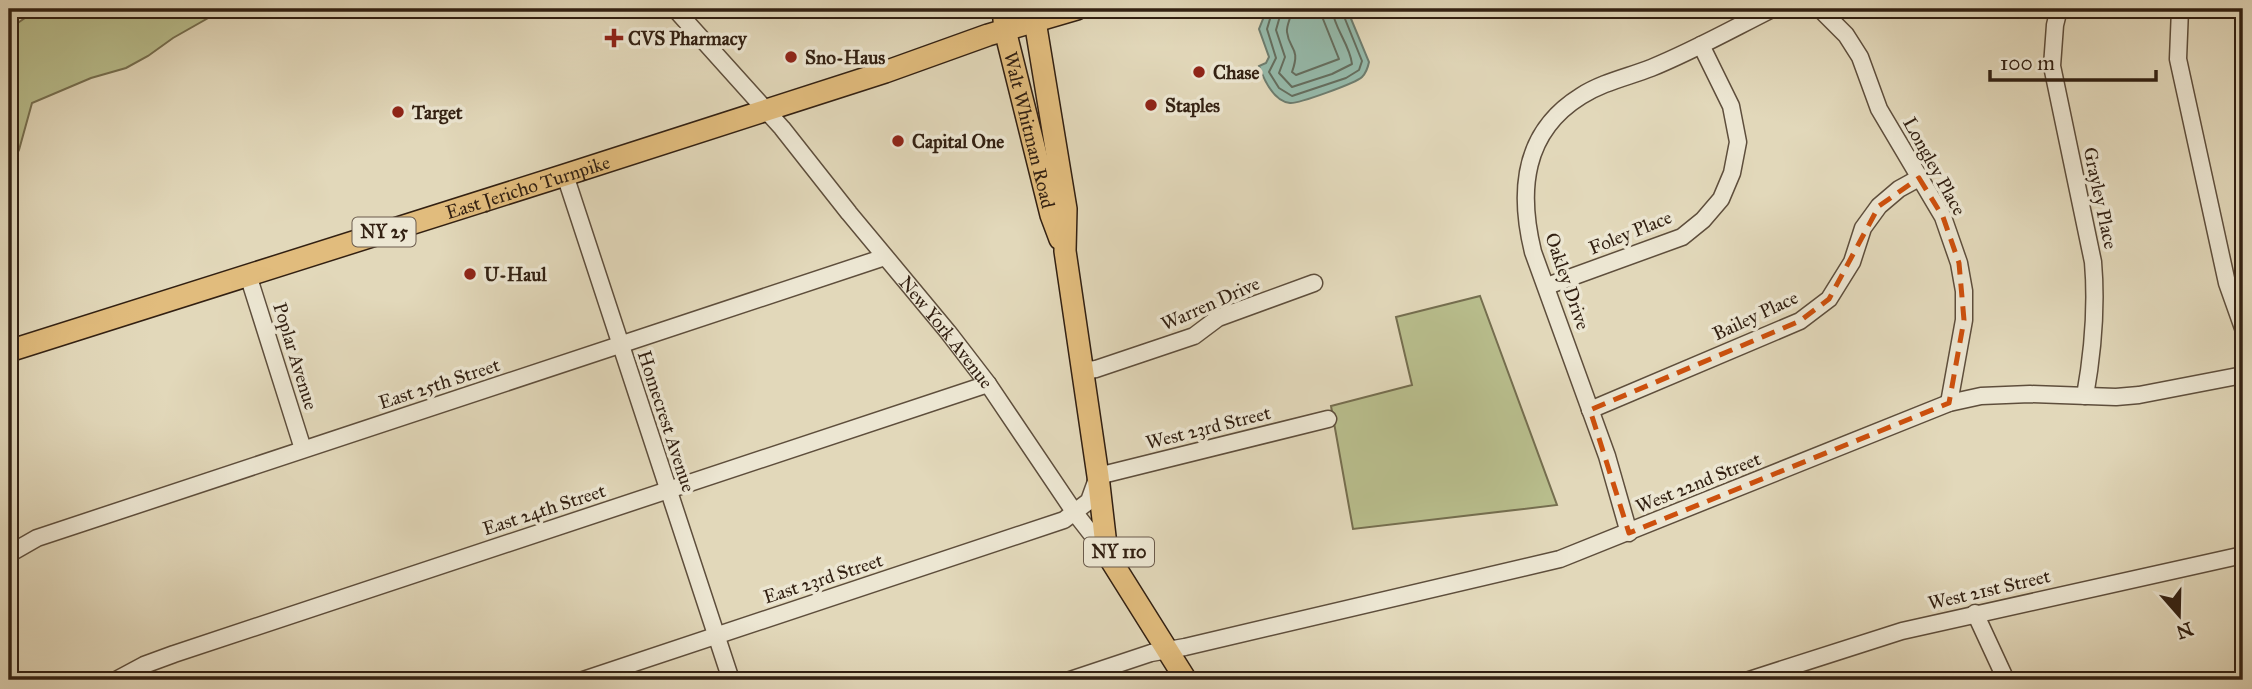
<svg xmlns="http://www.w3.org/2000/svg" width="2252" height="689" viewBox="0 0 2252 689" font-family="'IM FELL Great Primer',serif">
	<style>
		.green { fill: #b8bd8c; stroke: #756e4f; stroke-width: 2 }
		.water { fill: #95baab; stroke: #6d7c6e; stroke-width: 2 }
		.lines { fill: none; stroke-linecap: round; stroke-linejoin: round }
		.shore { stroke: #646d5e; stroke-width: 2 }
		.minor-casing { stroke: #5e4e3c; stroke-width: 19 }
		.major-casing { stroke: #322012; stroke-width: 24 }
		.minor { stroke: #ece6d2; stroke-width: 16 }
		.major { stroke: #e1bc7d; stroke-width: 21 }
		.marked { fill: none; stroke: #cd500d; stroke-width: 5; stroke-dasharray: 14 9; stroke-linejoin: round }
		.poi-dot { fill: #8f2418; stroke: #ece6d2; stroke-width: 2.5 }
		.labels { text-anchor: middle; stroke-width: 7; stroke-linejoin: round; paint-order: stroke }
		.shield { fill: #ece6d2; stroke: #6a5b4c; stroke-width: 2 }
		.shield-label { font-size: 18px; font-weight: bold; fill: #322012 }
		.poi-label { font-size: 19px; font-weight: bold; fill: #322012; stroke: #ece6d2; text-anchor: start }
		.street-label { font-size: 19px; fill: #322012; stroke: #ece6d2 }
	</style>
	<rect width="100%" height="100%" fill="#e2d8ba"/>
	<filter id="stains"><feTurbulence type="fractalNoise" baseFrequency=".00286" numOctaves="4"/><feColorMatrix values="0 0 0 0 .2 0 0 0 0 .09 0 0 0 0 .02 0 0 0 .5 -.17"/></filter>
	<radialGradient id="worn" r=".72"><stop offset=".6" stop-color="#630" stop-opacity="0"/><stop offset="1" stop-color="#630" stop-opacity=".3"/></radialGradient>
	<g class="green">
		<path d="M38,9H224L173,38L148,56L126,68L91,78L32,103L19,150L9,169V29Z"/>
		<path d="M1480,296L1557,505L1353,529L1331,406L1412,385L1396,317Z"/>
	</g>
	<path class="water" d="M1267,9H1347L1369,62C1368,67 1366,73 1362,77C1356,83 1298,104 1290,103C1273,101 1264,80 1259,66L1266,63L1269,57L1259,29Z"/>
	<g class="lines">
		<g class="shore">
			<path d="M1273,9L1267,29L1276,58L1269,72L1279,88L1292,96L1346,78L1359,70L1362,61L1341,9"/>
			<path d="M1282,9L1276,30L1285,57L1279,73L1292,87L1332,74L1352,64C1350,45 1334,28 1332,9"/>
			<path d="M1292,9C1292,16 1286,25 1287,32C1289,50 1301,47 1292,72L1296,75L1339,59L1323,19L1322,9"/>
		</g>
		<defs>
			<g id="minor">
				<path id="s1" d="M675,9L782,128L849,213L948,332L988,384L1075,513L1107,554"/>
				<path d="M1820,9L1846,35L1860,57L1879,109L1943,217L1959,263L1964,291V320L1949,403"/>
				<path d="M2059,9L2055,25L2052,66L2093,262C2097,308 2093,351 2085,396"/>
				<path d="M2180,9L2178,59L2227,283L2243,328"/>
				<path d="M565,175L731,680"/>
				<path d="M248,275L303,449"/>
				<path d="M1547,286L1682,237L1703,220L1721,199L1732,173L1738,142L1731,106L1701,45"/>
				<path d="M1082,371L1096,369L1194,336L1218,318L1314,283"/>
				<path d="M1590,410L1800,321L1829,299L1852,262L1863,228L1879,206L1899,189L1919,178"/>
				<path d="M1629,533L1607,456L1533,252C1518,191 1523,132 1581,96C1603,82 1628,77 1651,68C1693,51 1732,29 1772,9"/>
				<path d="M9,554L37,538L885,257"/>
				<path d="M1975,613L2006,680"/>
				<path d="M116,680L144,665L174,654L988,384"/>
				<path d="M583,680L1064,520L1089,501L1098,476L1328,419"/>
				<path d="M1070,680L1151,653L1185,647L1560,559L1949,403L1981,396L2030,394L2116,397L2139,395L2243,375"/>
				<path d="M1749,680L1902,631L2243,555"/>
			</g>
			<g id="major">
				<path id="s2" d="M1003,9L1005,30L1051,215L1060,239"/>
				<path d="M1033,9L1066,209L1065,251L1098,476L1107,554L1186,680"/>
				<path id="s3" d="M9,351L565,175L885,72L988,35L1077,9"/>
			</g>
		</defs>
		<use href="#minor" class="minor-casing"/>
		<use href="#major" class="major-casing"/>
		<use href="#minor" class="minor"/>
		<use href="#major" class="major"/>
	</g>
	<path class="marked" d="M1919,178L1943,217L1959,263L1964,320L1949,403L1629,533L1590,410L1800,321L1829,299L1879,206Z"/>
	<g class="poi-dot">
		<path d="M610.5 27.5h7v7h7v7h-7v7h-7v-7h-7v-7h7z"/>
		<circle cx="791" cy="57" r="7"/>
		<circle cx="1199" cy="72" r="7"/>
		<circle cx="1151" cy="105" r="7"/>
		<circle cx="398" cy="112" r="7"/>
		<circle cx="898" cy="141" r="7"/>
		<circle cx="470" cy="274" r="7"/>
	</g>
	<g class="labels">
		<g class="shield">
			<rect x="352.5" y="217.5" width="63" height="29" rx="5"/>
			<rect x="1084" y="537.5" width="70" height="29" rx="5"/>
		</g>
		<g class="shield-label">
			<text x="384" y="238">NY 25</text>
			<text x="1119" y="558">NY 110</text>
		</g>
		<g class="poi-label">
			<text x="628" y="45">CVS Pharmacy</text>
			<text x="805" y="64">Sno-Haus</text>
			<text x="1213" y="79">Chase</text>
			<text x="1165" y="112">Staples</text>
			<text x="412" y="119">Target</text>
			<text x="912" y="148">Capital One</text>
			<text x="484" y="281">U-Haul</text>
		</g>
		<g class="street-label">
			<text dy="7" stroke="none"><textPath href="#s2" startOffset="124">Walt Whitman Road</textPath></text>
			<text transform="translate(1935 166) rotate(61)" y="7">Longley Place</text>
			<text dy="7" stroke="none"><textPath href="#s3" startOffset="544">East Jericho Turnpike</textPath></text>
			<text transform="translate(2101 198) rotate(78)" y="7">Grayley Place</text>
			<text transform="translate(1630 232) rotate(-22)" y="7">Foley Place</text>
			<text transform="translate(1568 281) rotate(71)" y="7">Oakley Drive</text>
			<text transform="translate(1210 303) rotate(-24)" y="7">Warren Drive</text>
			<text transform="translate(1755 315) rotate(-25)" y="7">Bailey Place</text>
			<text dy="7" stroke="none"><textPath href="#s1" startOffset="422">New York Avenue</textPath></text>
			<text transform="translate(296 356) rotate(73)" y="7">Poplar Avenue</text>
			<text transform="translate(439 383) rotate(-18)" y="7">East 25th Street</text>
			<text transform="translate(667 421) rotate(72)" y="7">Homecrest Avenue</text>
			<text transform="translate(1208 427) rotate(-14)" y="7">West 23rd Street</text>
			<text transform="translate(1698 482) rotate(-22)" y="7">West 22nd Street</text>
			<text transform="translate(544 509) rotate(-18)" y="7">East 24th Street</text>
			<text transform="translate(823 578) rotate(-18)" y="7">East 23rd Street</text>
			<text transform="translate(1989 589) rotate(-13)" y="7">West 21st Street</text>
		</g>
	</g>
	<rect width="2252" height="689" fill="none" stroke="#e2d8ba" stroke-width="35"/>
	<rect x="10" y="10" width="2231" height="668" fill="none" stroke="#322012" stroke-width="3.5"/>
	<rect x="18" y="18" width="2217" height="654" fill="none" stroke="#322012" stroke-width="2"/>
	<g transform="translate(2179 615) rotate(160)" stroke="#ece6d2" stroke-width="5" paint-order="stroke">
	<path d="M0-5L12 26L0 18L-12 26Z" fill="#322012"/>
	<text y="-10" font-size="19" font-weight="bold" text-anchor="middle" fill="#322012">N</text>
	</g>
	<path d="M1990 70v10h166v-10" fill="none" stroke="#322012" stroke-width="3.5"/>
	<text x="2000" y="70" font-size="21" fill="#322012" stroke="#ece6d2" stroke-width="5" paint-order="stroke">100 m</text>
	<rect width="100%" height="100%" filter="url(#stains)"/>
	<rect width="100%" height="100%" fill="url(#worn)"/>
</svg>
